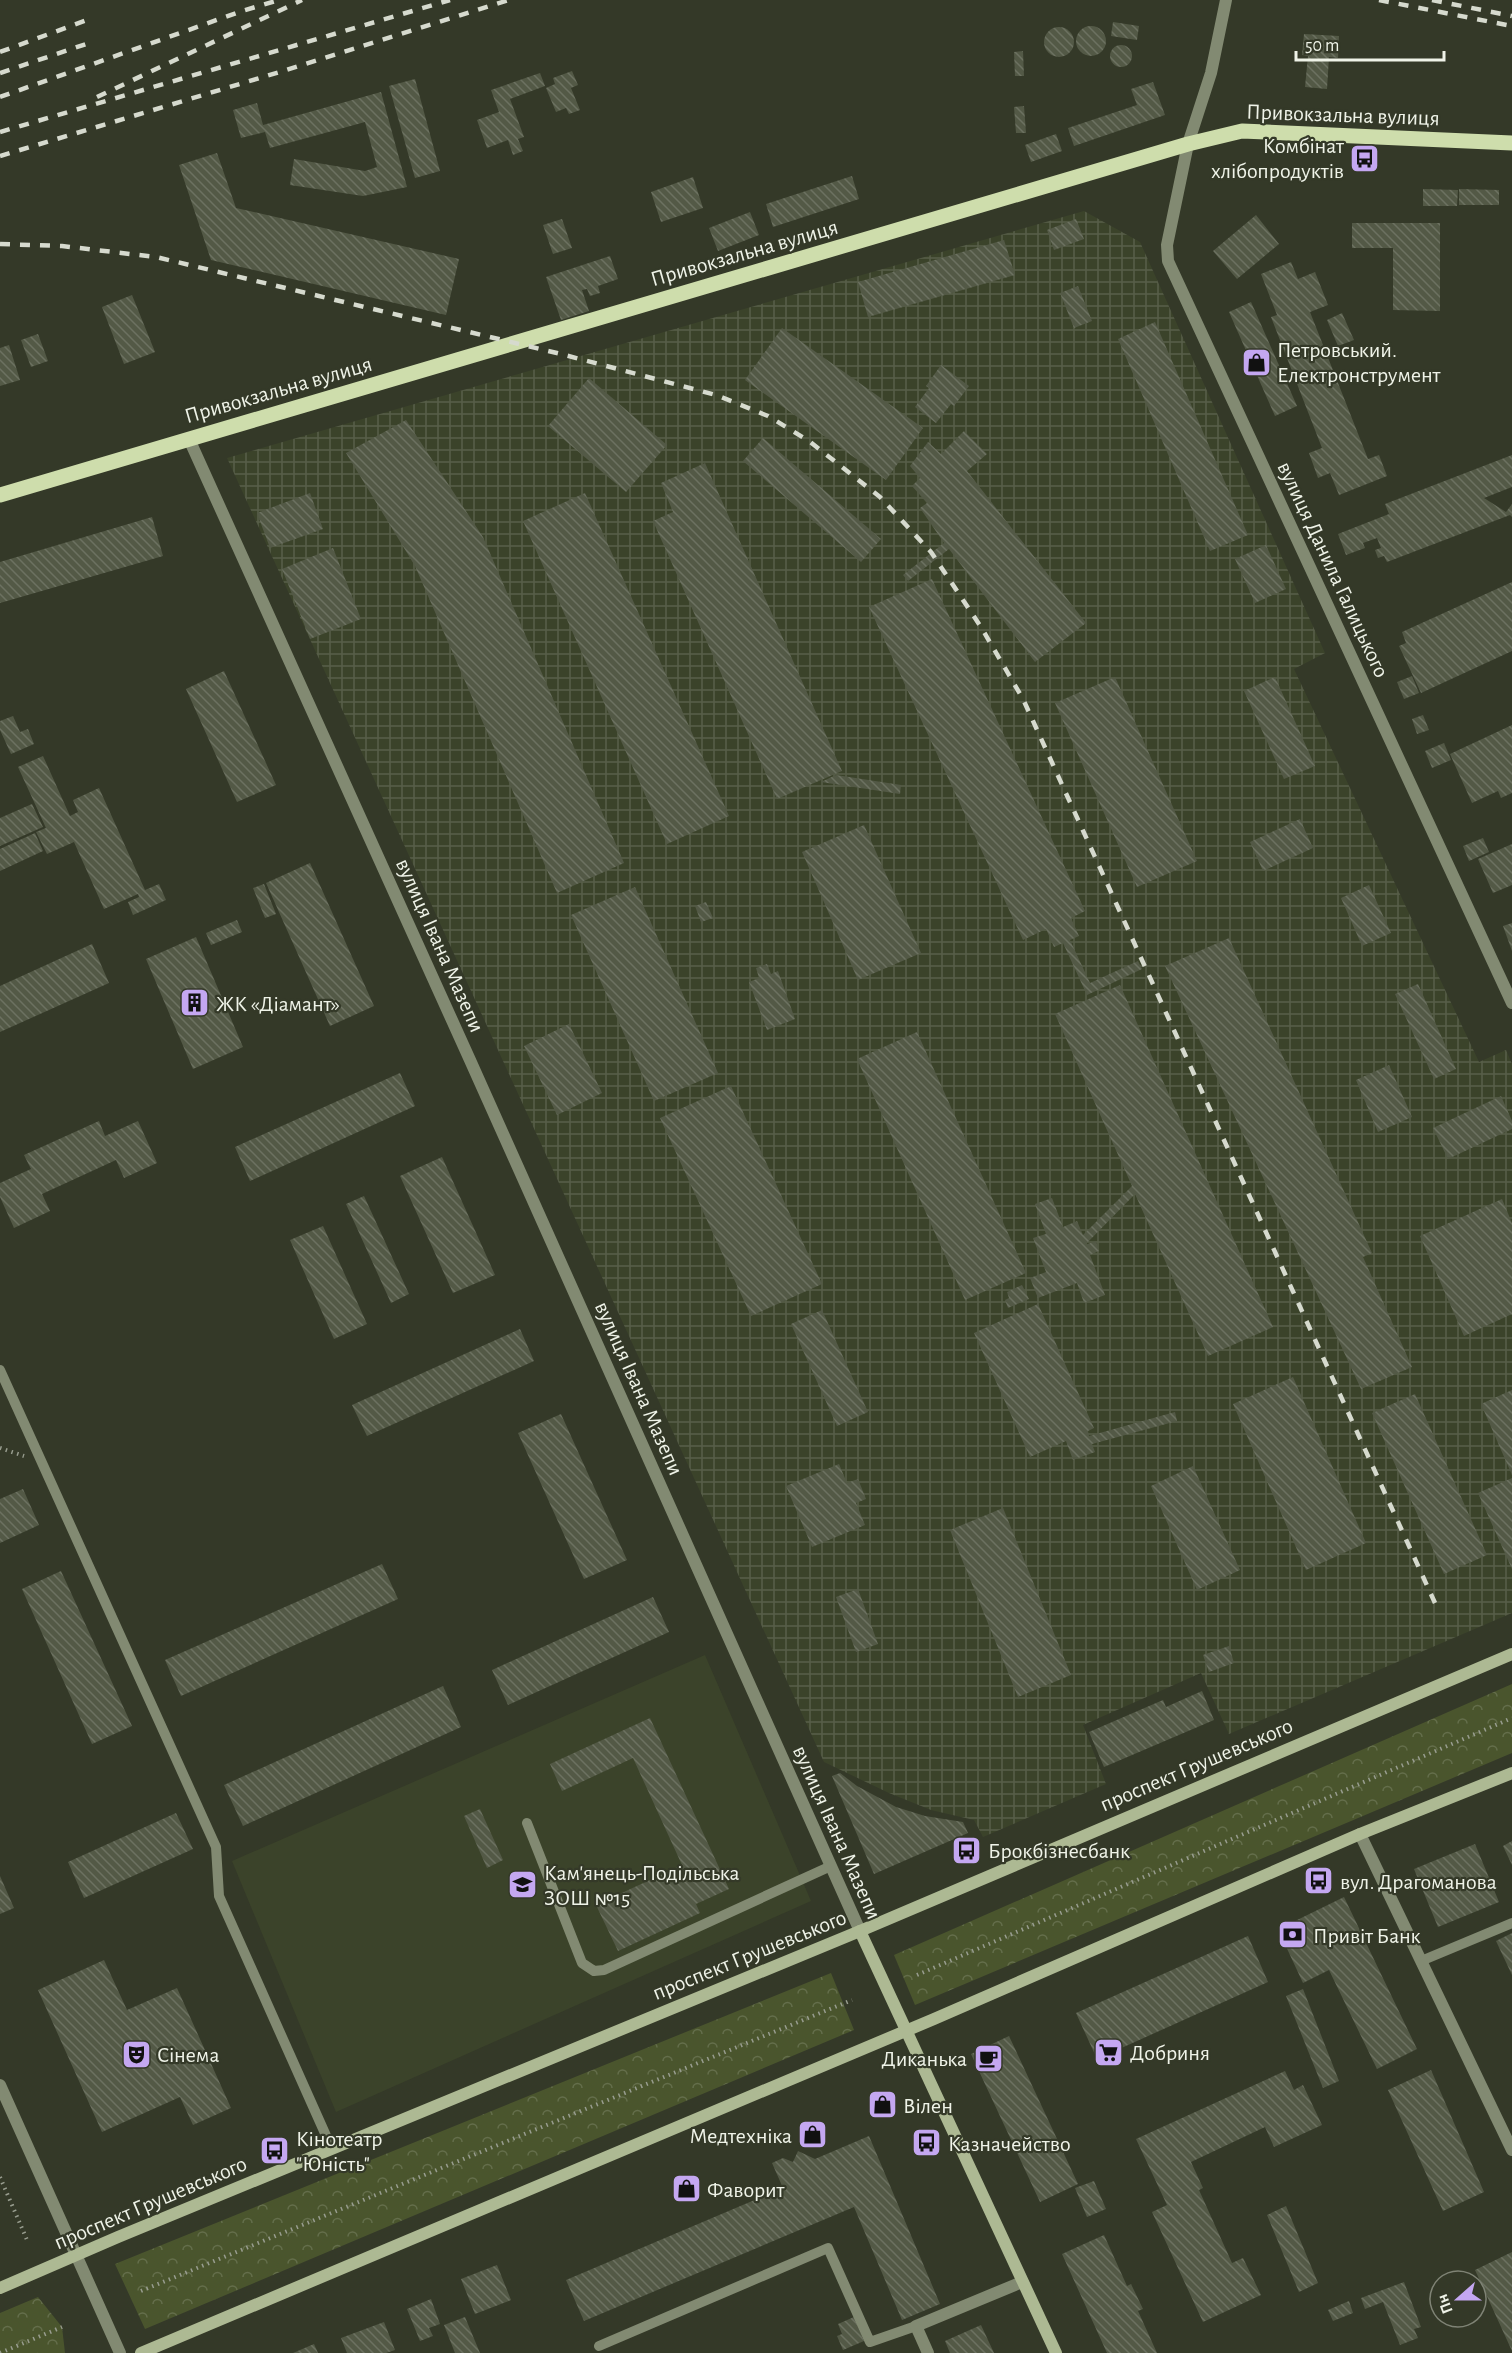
<svg xmlns="http://www.w3.org/2000/svg" width="1512" height="2353" viewBox="0 0 1512 2353" font-family="'Alegreya Sans',sans-serif">
	<style>
		.built { fill: #3b432a }
		.industrial { fill: url(#industrial-grid) }
		.park { fill: url(#park-crowns) }
		.building { fill: url(#building-back-hatch) }
		.lines { fill: none; stroke-linecap: round; stroke-linejoin: round }
		.path { stroke: #989d8f; stroke-width: 4; stroke-dasharray: 1.5 4.5; stroke-linecap: butt }
		.lane { stroke: #828a72; stroke-width: 10 }
		.street { stroke: #828a72; stroke-width: 12 }
		.secondary { stroke: #adb993; stroke-width: 12 }
		.primary { stroke: #ceddac; stroke-width: 15 }
		.rail { stroke: #d6dace; stroke-width: 4.5; stroke-dasharray: 10 10; stroke-linecap: butt }
		.labels { text-anchor: middle; stroke-width: 4.5; stroke-linejoin: round; paint-order: stroke }
		.street-label { font-size: 22px; fill: #eff3e8; stroke: #343928 }
		.poi-label { font-size: 22px; fill: #eff3e8; stroke: #343928; text-anchor: start }
	</style>
	<defs>
		<pattern id="industrial-grid" width="8" height="8" patternUnits="userSpaceOnUse" patternTransform="scale(1.5)"><rect width="8" height="8" fill="#3b432a"/><path d="M0 4h8M4 0v8" fill="none" stroke="#585f49"/></pattern>
		<pattern id="park-crowns" width="20" height="18" patternUnits="userSpaceOnUse" patternTransform="scale(1.5)"><rect width="20" height="18" fill="#4a552d"/><path d="M2 6a3 3 0 1 1 6 0M12 15a3 3 0 1 1 6 0" fill="none" stroke="#646e4b"/></pattern>
		<pattern id="building-back-hatch" width="6" height="6" patternUnits="userSpaceOnUse" patternTransform="scale(1.5)"><rect width="6" height="6" fill="#535946"/><path d="M-1 5l2 2M0 0l6 6M5-1l2 2" fill="none" stroke="#6c7161"/></pattern>
	</defs>
	<rect width="100%" height="100%" fill="#343928"/>
	<path class="built" d="M705,1655L811,1901L336,2112L232,1861Z"/>
	<path class="industrial" d="M1084,211L1140,242L1325,653L1294,669L1479,1062L1506,1050L1512,1064V1613L1229,1734L1201,1673L1083,1725L1106,1784L983,1837L974,1820L931,1810L889,1793L824,1762L227,458Z"/>
	<g class="park">
		<path d="M1512,1684V1753L915,2005L894,1955Z"/>
		<path d="M831,1973L854,2030L145,2329L115,2264Z"/>
		<path d="M38,2297L62,2327L65,2353H0V2313Z"/>
	</g>
	<g class="building">
		<path d="M1113,22L1139,26L1137,40L1111,36Z"/>
		<circle cx="1091" cy="41" r="15"/>
		<circle cx="1059" cy="42" r="15"/>
		<path d="M1304,34L1339,36L1338,58L1329,57L1327,89L1305,87L1308,56L1302,55Z"/>
		<circle cx="1121" cy="56" r="11"/>
		<path d="M1023,51L1024,76H1015L1014,52Z"/>
		<path d="M572,71L578,85L571,88L580,110L569,114L566,108L556,112L546,88L555,84L553,78Z"/>
		<path d="M540,73L545,86L510,99L524,137L518,139L523,151L513,155L508,140L487,148L477,120L499,112L491,90Z"/>
		<path d="M415,79L440,171L415,178L389,86Z"/>
		<path d="M1153,82L1165,115L1074,146L1068,128L1137,105L1131,89Z"/>
		<path d="M381,92L407,187L363,196L290,185L294,159L365,171L377,167L365,122L270,148L265,132L241,138L233,110L257,103L263,125Z"/>
		<path d="M1024,106L1026,133H1016L1014,107Z"/>
		<path d="M1056,134L1062,151L1031,162L1025,145Z"/>
		<path d="M217,153L236,208L459,259L446,315L211,260L179,165Z"/>
		<path d="M852,176L859,199L773,227L766,204Z"/>
		<path d="M693,177L703,208L661,222L651,192Z"/>
		<path d="M1423,189L1458,190L1457,206H1423Z"/>
		<path d="M1459,189L1499,190V205H1459Z"/>
		<path d="M750,212L759,235L718,251L709,228Z"/>
		<path d="M1256,215L1279,244L1237,279L1213,251Z"/>
		<path d="M562,219L572,248L553,254L543,225Z"/>
		<path d="M1076,219L1084,239L1054,250L1047,230Z"/>
		<path d="M1352,223H1440V311L1393,310V248H1352Z"/>
		<path d="M1004,240L1015,275L868,317L858,282Z"/>
		<path d="M610,256L618,279L598,286L600,293L590,296L587,289L582,290L589,311L561,320L546,277Z"/>
		<path d="M1291,262L1298,279L1315,272L1328,305L1310,312L1368,459L1379,455L1387,476L1339,495L1330,473L1318,478L1309,453L1322,448L1271,317L1277,315L1261,274Z"/>
		<path d="M1078,286L1092,321L1074,328L1060,293Z"/>
		<path d="M132,295L155,352L124,364L102,307Z"/>
		<path d="M1251,302L1297,406L1275,416L1229,312Z"/>
		<path d="M1342,313L1354,340L1338,346L1327,320Z"/>
		<path d="M1155,322L1248,535L1210,551L1118,339Z"/>
		<path d="M782,328L923,428L886,480L745,380Z"/>
		<path d="M38,334L48,361L31,367L21,340Z"/>
		<path d="M9,345L20,380L0,386V348Z"/>
		<path d="M941,365L969,386L954,406L951,404L936,423L915,407L929,388L926,386Z"/>
		<path d="M589,378L667,445L626,492L548,426Z"/>
		<path d="M406,420L483,537L624,863L557,893L415,566L346,453Z"/>
		<path d="M964,431L987,454L967,471L1086,623L1035,662L949,549L908,581L903,575L944,543L920,508L927,503L912,486L920,478L910,466L928,442L941,454Z"/>
		<path d="M763,438L881,539L861,562L743,461Z"/>
		<path d="M1512,455V487L1484,498L1506,512L1512,504V517L1510,515L1387,562L1384,556L1378,558L1375,550L1381,548L1377,538L1363,543L1365,548L1346,555L1338,534L1389,514L1385,504Z"/>
		<path d="M705,463L842,771L777,799L653,521L673,512L661,483Z"/>
		<path d="M310,493L323,529L270,548L257,513Z"/>
		<path d="M585,493L729,816L667,844L523,521Z"/>
		<path d="M152,517L163,556L0,603V562Z"/>
		<path d="M1266,545L1286,589L1255,603L1235,559Z"/>
		<path d="M333,548L361,619L310,639L282,569Z"/>
		<path d="M932,579L1085,911L1071,918L1079,936L1070,940L1090,983L1138,961L1142,969L1087,995L1063,943L1054,947L1046,929L1023,940L869,607Z"/>
		<path d="M1512,582V651L1421,693L1399,646L1406,643L1402,632Z"/>
		<path d="M224,671L276,785L237,802L186,689Z"/>
		<path d="M1412,676L1419,693L1404,699L1397,682Z"/>
		<path d="M1115,677L1197,861L1137,887L1055,703Z"/>
		<path d="M1275,677L1315,766L1284,779L1244,691Z"/>
		<path d="M1423,715L1429,730L1417,734L1412,719Z"/>
		<path d="M13,716L20,732L28,729L34,744L11,754L0,730V721Z"/>
		<path d="M1512,725V793L1501,798L1498,791L1472,803L1450,754Z"/>
		<path d="M1444,743L1451,760L1432,768L1425,751Z"/>
		<path d="M43,756L70,816L78,812L73,800L99,788L145,890L159,884L166,900L133,915L128,902L139,897L138,894L104,909L74,842L47,854L36,832L46,828L18,767Z"/>
		<path d="M836,775L901,785L900,794L821,782Z"/>
		<path d="M32,804L43,827L0,846V818Z"/>
		<path d="M1300,819L1313,848L1263,871L1250,842Z"/>
		<path d="M864,825L921,953L858,980L802,852Z"/>
		<path d="M35,833L43,851L0,871V849Z"/>
		<path d="M1483,838L1489,852L1469,861L1463,846Z"/>
		<path d="M1512,844V885L1493,893L1478,859Z"/>
		<path d="M310,863L374,1006L330,1026L266,883Z"/>
		<path d="M264,884L276,914L265,918L253,888Z"/>
		<path d="M1369,885L1391,933L1362,946L1341,898Z"/>
		<path d="M635,887L718,1073L654,1101L571,915Z"/>
		<path d="M706,902L713,918L701,922L695,906Z"/>
		<path d="M237,920L242,932L211,945L206,933Z"/>
		<path d="M1512,923V951L1503,926Z"/>
		<path d="M196,937L243,1047L193,1069L146,959Z"/>
		<path d="M1229,938L1372,1253L1363,1257L1412,1367L1361,1389L1165,966Z"/>
		<path d="M92,944L109,983L0,1032V986Z"/>
		<path d="M767,964L771,974L778,971L795,1019L767,1030L749,982L759,978L756,968Z"/>
		<path d="M1418,984L1456,1069L1434,1079L1395,994Z"/>
		<path d="M1120,985L1273,1327L1208,1356L1135,1194L1085,1245L1096,1241L1099,1251L1090,1255L1105,1295L1084,1303L1077,1283L1038,1298L1030,1278L1046,1272L1033,1238L1046,1234L1035,1204L1052,1198L1063,1227L1077,1221L1083,1235L1132,1186L1055,1014Z"/>
		<path d="M569,1024L602,1093L557,1115L524,1046Z"/>
		<path d="M917,1032L1026,1273L965,1300L857,1059Z"/>
		<path d="M1389,1065L1412,1117L1378,1132L1356,1080Z"/>
		<path d="M400,1073L415,1106L250,1181L235,1147Z"/>
		<path d="M731,1086L822,1284L751,1316L660,1118Z"/>
		<path d="M1501,1096L1512,1121V1129L1448,1159L1433,1128Z"/>
		<path d="M99,1121L105,1136L138,1121L157,1163L124,1178L116,1160L42,1194L50,1211L14,1228L0,1197V1183L31,1169L24,1155Z"/>
		<path d="M442,1157L495,1275L453,1293L400,1176Z"/>
		<path d="M364,1196L409,1294L391,1303L346,1204Z"/>
		<path d="M1502,1199L1512,1223V1314L1464,1336L1420,1236Z"/>
		<path d="M323,1226L367,1324L334,1339L290,1240Z"/>
		<path d="M1022,1285L1029,1299L1008,1308L1005,1300L1009,1298L1007,1292Z"/>
		<path d="M1038,1304L1094,1428L1088,1431L1089,1436L1175,1412L1177,1421L1092,1444L1095,1452L1073,1460L1066,1441L1030,1457L974,1333Z"/>
		<path d="M822,1310L868,1412L837,1426L791,1324Z"/>
		<path d="M520,1329L534,1361L367,1436L352,1405Z"/>
		<path d="M1293,1377L1366,1543L1306,1570L1233,1404Z"/>
		<path d="M1512,1390V1475L1481,1404Z"/>
		<path d="M1415,1394L1487,1555L1444,1574L1372,1413Z"/>
		<path d="M561,1414L627,1560L584,1579L518,1433Z"/>
		<path d="M839,1464L847,1483L858,1479L866,1499L856,1503L865,1525L812,1547L786,1486Z"/>
		<path d="M1193,1466L1240,1570L1197,1590L1151,1486Z"/>
		<path d="M1512,1478V1569L1478,1493Z"/>
		<path d="M23,1489L39,1525L0,1543V1499Z"/>
		<path d="M1003,1508L1071,1675L1018,1697L950,1530Z"/>
		<path d="M382,1564L398,1599L181,1696L165,1660Z"/>
		<path d="M61,1571L132,1726L92,1744L22,1589Z"/>
		<path d="M858,1589L878,1644L856,1652L836,1597Z"/>
		<path d="M653,1597L669,1632L508,1705L492,1670Z"/>
		<path d="M1229,1646L1234,1663L1209,1672L1203,1655Z"/>
		<path d="M443,1686L461,1727L243,1826L224,1785Z"/>
		<path d="M1202,1691L1214,1720L1104,1767L1089,1732L1163,1700L1166,1707Z"/>
		<path d="M650,1718L729,1889L696,1904L700,1913L618,1951L596,1905L682,1865L633,1758L562,1791L550,1764Z"/>
		<path d="M840,1773L857,1786L896,1807L925,1816L963,1822L968,1833L874,1874L832,1776Z"/>
		<path d="M480,1809L503,1860L487,1868L464,1816Z"/>
		<path d="M176,1813L193,1849L84,1898L68,1862Z"/>
		<path d="M1512,1841V1865L1503,1846Z"/>
		<path d="M1475,1844L1499,1902L1438,1927L1414,1869Z"/>
		<path d="M0,1876L14,1908L0,1914Z"/>
		<path d="M1344,1897L1417,2049L1377,2069L1329,1970L1303,1983L1283,1940V1933L1291,1923Z"/>
		<path d="M1512,1933V1975L1496,1941Z"/>
		<path d="M1248,1936L1268,1982L1097,2059L1076,2013Z"/>
		<path d="M104,1960L127,2010L177,1988L231,2108L193,2125L180,2097L102,2132L38,1990Z"/>
		<path d="M1303,1989L1339,2081L1323,2088L1286,1996Z"/>
		<path d="M1009,2036L1078,2184L1040,2202L971,2054Z"/>
		<path d="M1431,2070L1484,2192L1443,2211L1388,2090Z"/>
		<path d="M1285,2071L1294,2090L1303,2085L1322,2125L1274,2147L1265,2127L1191,2162L1203,2188L1199,2190L1232,2263L1243,2258L1261,2295L1203,2322L1152,2212L1167,2205L1136,2139Z"/>
		<path d="M869,2136L940,2304L902,2320L854,2207L584,2321L566,2280L783,2188L772,2163L783,2158L793,2162L798,2151L815,2159Z"/>
		<path d="M1094,2181L1106,2209L1087,2217L1075,2188Z"/>
		<path d="M1286,2206L1318,2283L1299,2292L1267,2215Z"/>
		<path d="M1104,2235L1127,2286L1131,2284L1143,2309L1138,2311L1157,2353H1107L1062,2254Z"/>
		<path d="M1512,2252V2351L1475,2270Z"/>
		<path d="M497,2265L511,2300L475,2314L461,2279Z"/>
		<path d="M1404,2282L1421,2327L1414,2329L1418,2338L1400,2345L1383,2302L1365,2309L1361,2298Z"/>
		<path d="M431,2299L440,2324L429,2328L433,2336L420,2341L407,2309Z"/>
		<path d="M1349,2301L1353,2313L1333,2321L1328,2310Z"/>
		<path d="M465,2317L480,2353H455L444,2325Z"/>
		<path d="M854,2317L864,2341L843,2350L837,2336L842,2334L838,2324Z"/>
		<path d="M384,2322L395,2350L386,2353H347L341,2338Z"/>
		<path d="M981,2325L994,2353H950L945,2341Z"/>
		<path d="M314,2344L318,2353H293Z"/>
	</g>
	<g class="lines">
		<g class="path">
			<path d="M0,1448L24,1456"/>
			<path d="M917,1975L1512,1718"/>
			<path d="M0,2177L27,2240"/>
			<path d="M141,2291L852,2000"/>
			<path d="M0,2353L62,2327"/>
		</g>
		<g class="lane">
			<path d="M0,1370L216,1847L219,1896L332,2149"/>
			<path d="M527,1823L582,1963L594,1971L604,1970L831,1866"/>
			<path d="M1421,1961L1512,1923"/>
			<path d="M599,2346L828,2248L870,2342L916,2326"/>
		</g>
		<g class="street">
			<path d="M1226,0L1211,73L1188,144L1167,245L1168,261L1512,1003"/>
			<path d="M189,439L470,1060L860,1931"/>
			<path d="M1360,1834L1512,2150"/>
			<path d="M0,2085L120,2353"/>
			<path d="M928,2353L916,2326L1022,2282"/>
		</g>
		<g class="secondary">
			<path d="M860,1931L1056,2353"/>
			<path d="M0,2288L118,2237L860,1931L1512,1654"/>
			<path d="M141,2353L934,2019L1360,1834L1512,1773"/>
		</g>
		<path class="primary" d="M0,495L1188,144L1242,131L1512,143"/>
		<g class="rail">
			<path d="M1379,0L1512,26"/>
			<path d="M1432,0L1512,16"/>
			<path d="M0,52L87,20"/>
			<path d="M0,73L92,42"/>
			<path d="M0,97L242,11L279,0"/>
			<path d="M97,97L302,0"/>
			<path d="M0,132L450,0"/>
			<path d="M0,156L283,71L509,0"/>
			<path d="M0,244L62,246L156,257L561,354L716,395L768,416L809,441L880,497L931,552L981,627L1023,699L1435,1603"/>
		</g>
	</g>
	<defs>
		<symbol id="bus-square" viewBox="-11 -11 22 22"><rect x="-9" y="-9" width="18" height="18" rx="4" fill="#c4a7f1" stroke="#343928"/><path d="M-5-6H5V4H4V6H2V4H-2V6H-4V4H-5ZM-3.5-4V0h7V-4ZM-3.5 1.2v1.5H-2V1.2ZM2 1.2v1.5H3.5V1.2Z" fill="#111"/></symbol>
		<symbol id="shop-square" viewBox="-11 -11 22 22"><rect x="-9" y="-9" width="18" height="18" rx="4" fill="#c4a7f1" stroke="#343928"/><path d="M-5-2.5h2.3a2.7 3.5 0 0 1 5.4 0H5L5.5 6h-11ZM-1.5-2.5h3a1.5 2.3 0 0 0-3 0Z" fill="#111"/></symbol>
		<symbol id="building-square" viewBox="-11 -11 22 22"><rect x="-9" y="-9" width="18" height="18" rx="4" fill="#c4a7f1" stroke="#343928"/><path d="M-4-6H4V6H1V3H-1V6H-4ZM-2.5-4.3h1.7v1.8h-1.7ZM.8-4.3h1.7v1.8H.8ZM-2.5-1h1.7V.8h-1.7ZM.8-1h1.7V.8H.8Z" fill="#111"/></symbol>
		<symbol id="school-square" viewBox="-11 -11 22 22"><rect x="-9" y="-9" width="18" height="18" rx="4" fill="#c4a7f1" stroke="#343928"/><path d="M0-5L7-2L0 1L-7-2ZM-4 1L0 2.5L4 1V4Q0 6-4 4Z" fill="#111"/></symbol>
		<symbol id="bank-square" viewBox="-11 -11 22 22"><rect x="-9" y="-9" width="18" height="18" rx="4" fill="#c4a7f1" stroke="#343928"/><path d="M-6-4H6V4H-6ZM0-2.3a2.3 2.3 0 1 0 0 4.6a2.3 2.3 0 1 0 0-4.6Z" fill="#111"/></symbol>
		<symbol id="supermarket-square" viewBox="-11 -11 22 22"><rect x="-9" y="-9" width="18" height="18" rx="4" fill="#c4a7f1" stroke="#343928"/><path d="M-6-5.5h2.5l.6 2H6L4.5 2H-2.5L-4.4-4H-6ZM-1.5 3.2a1.3 1.3 0 1 0 .1 0ZM3 3.2a1.3 1.3 0 1 0 .1 0Z" fill="#111"/></symbol>
		<symbol id="theatre-square" viewBox="-11 -11 22 22"><rect x="-9" y="-9" width="18" height="18" rx="4" fill="#c4a7f1" stroke="#343928"/><path d="M-5-5.5Q0-4 5-5.5V0Q5 5 0 6Q-5 5-5 0ZM-3.3-2.5H-1v1.5H-3.3ZM1-2.5H3.3v1.5H1ZM-2.8 1Q0 5.5 2.8 1Z" fill="#111"/></symbol>
		<symbol id="cafe-square" viewBox="-11 -11 22 22"><rect x="-9" y="-9" width="18" height="18" rx="4" fill="#c4a7f1" stroke="#343928"/><path d="M-5.5-4.5H6V0H3Q3 3.5 0 3.5H-2.5Q-5.5 3.5-5.5 0ZM3-3.2v2h1.7v-2ZM-6 4.5H4V6H-6Z" fill="#111"/></symbol>
	</defs>
	<g fill-rule="evenodd">
		<use href="#bus-square" x="1348" y="142" width="33" height="33"/>
		<use href="#shop-square" x="1240" y="346" width="33" height="33"/>
		<use href="#building-square" x="178" y="986" width="33" height="33"/>
		<use href="#bus-square" x="950" y="1834" width="33" height="33"/>
		<use href="#bus-square" x="1302" y="1864" width="33" height="33"/>
		<use href="#school-square" x="506" y="1868" width="33" height="33"/>
		<use href="#bank-square" x="1276" y="1918" width="33" height="33"/>
		<use href="#supermarket-square" x="1092" y="2036" width="33" height="33"/>
		<use href="#theatre-square" x="120" y="2038" width="33" height="33"/>
		<use href="#cafe-square" x="972" y="2042" width="33" height="33"/>
		<use href="#shop-square" x="866" y="2088" width="33" height="33"/>
		<use href="#shop-square" x="796" y="2118" width="33" height="33"/>
		<use href="#bus-square" x="910" y="2126" width="33" height="33"/>
		<use href="#bus-square" x="258" y="2134" width="33" height="33"/>
		<use href="#shop-square" x="670" y="2172" width="33" height="33"/>
	</g>
	<g class="labels">
		<g class="street-label">
			<text transform="translate(1343 114) rotate(2)" y="8">Привокзальна вулиця</text>
			<text transform="translate(744 252) rotate(-16)" y="8">Привокзальна вулиця</text>
			<text transform="translate(278 389) rotate(-16)" y="8">Привокзальна вулиця</text>
			<text transform="translate(1334 569) rotate(65)" y="8">вулиця Данила Галицького</text>
			<text transform="translate(441 945) rotate(66)" y="8">вулиця Івана Мазепи</text>
			<text transform="translate(640 1388) rotate(66)" y="8">вулиця Івана Мазепи</text>
			<text transform="translate(1196 1764) rotate(-23)" y="8">проспект Грушевського</text>
			<text transform="translate(838 1832) rotate(66)" y="8">вулиця Івана Мазепи</text>
			<text transform="translate(749 1954) rotate(-22)" y="8">проспект Грушевського</text>
			<text transform="translate(150 2202) rotate(-23)" y="8">проспект Грушевського</text>
		</g>
		<g class="poi-label">
			<text x="1344" y="153" text-anchor="end">Комбінат<tspan x="1344" dy="25">хлібопродуктів</tspan></text>
			<text x="1277" y="357">Петровський.<tspan x="1277" dy="25">Електронструмент</tspan></text>
			<text x="216" y="1011">ЖК «Діамант»</text>
			<text x="988" y="1858">Брокбізнесбанк</text>
			<text x="544" y="1880">Кам'янець-Подільська<tspan x="544" dy="25">ЗОШ №15</tspan></text>
			<text x="1340" y="1889">вул. Драгоманова</text>
			<text x="1313" y="1943">Привіт Банк</text>
			<text x="1130" y="2060">Добриня</text>
			<text x="157" y="2062">Сінема</text>
			<text x="967" y="2066" text-anchor="end">Диканька</text>
			<text x="903" y="2113">Вiлен</text>
			<text x="792" y="2143" text-anchor="end">Медтехніка</text>
			<text x="296" y="2146">Кінотеатр<tspan x="296" dy="25">"Юність"</tspan></text>
			<text x="948" y="2151">Казначейство</text>
			<text x="707" y="2197">Фаворит</text>
		</g>
	</g>
	<g transform="translate(1458 2299) rotate(249)"><circle r="28" fill="#343928" stroke="#7f8375" stroke-width="1.5"/>
	<path d="M0-4.5L10 22L0 15L-10 22Z" fill="#c4a7f1"/>
	<text y="-9" font-size="16" font-weight="bold" text-anchor="middle" fill="#eff3e8">Пн</text>
	</g>
	<path d="M1296 51v9h148v-9" fill="none" stroke="#eff3e8" stroke-width="3"/>
	<text x="1305" y="51" font-size="18" fill="#eff3e8" stroke="#343928" stroke-width="4.5" paint-order="stroke">50 m</text>
</svg>
